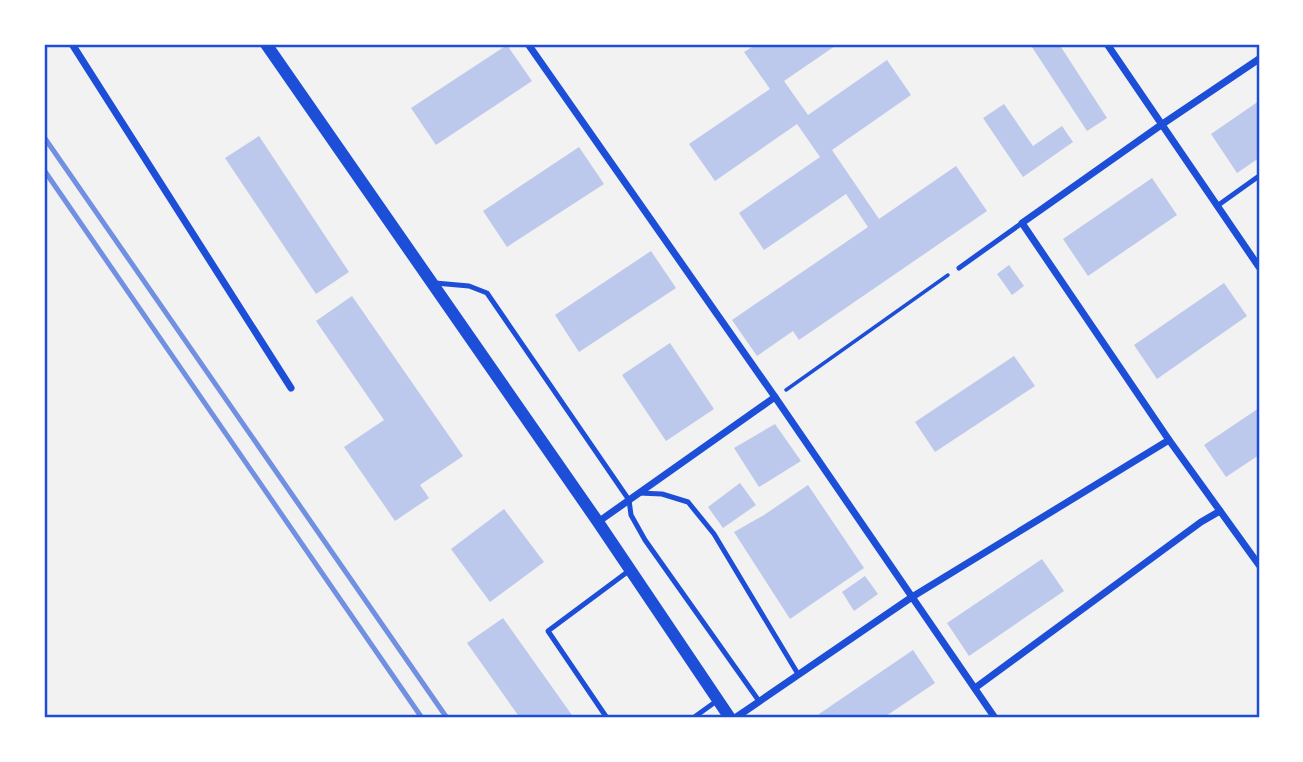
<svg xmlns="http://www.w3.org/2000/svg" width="1303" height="762" viewBox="0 0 1303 762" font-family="Georgia,serif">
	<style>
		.building { fill: #bdc9ec }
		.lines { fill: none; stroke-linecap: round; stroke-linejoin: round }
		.path { stroke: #1d4ed8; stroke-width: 3.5 }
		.service { stroke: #1d4ed8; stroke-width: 5 }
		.minor { stroke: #1d4ed8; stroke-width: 7 }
		.tertiary { stroke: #1d4ed8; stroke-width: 12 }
		.rail { stroke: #7290e2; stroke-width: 5 }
		.neatline { fill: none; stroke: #1d4ed8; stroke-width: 2.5 }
	</style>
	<rect width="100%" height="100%" fill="#f2f2f2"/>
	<g class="building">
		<path d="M757,44H838L784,81L808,115L887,60L911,95L832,150L879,219L956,166L987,211L799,340L793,331L757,356L732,320L868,227L846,194L764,250L739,213L820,157L797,124L715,181L689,144L770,89L744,52Z"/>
		<path d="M1030,44H1059L1107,118L1087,131Z"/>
		<path d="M507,45L532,81L436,145L411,108Z"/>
		<path d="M1259,101V158L1237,173L1211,134Z"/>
		<path d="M1004,104L1033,146L1062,126L1073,142L1023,177L983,118Z"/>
		<path d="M259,136L349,272L316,294L225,158Z"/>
		<path d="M579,147L604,184L507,247L483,211Z"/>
		<path d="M1152,178L1177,215L1088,276L1063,239Z"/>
		<path d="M651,251L676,288L579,352L555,315Z"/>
		<path d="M1009,265L1024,286L1012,295L997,274Z"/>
		<path d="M1224,283L1247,316L1157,379L1134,345Z"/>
		<path d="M352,296L463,456L420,485L429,498L395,521L344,447L384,420L316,321Z"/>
		<path d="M670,343L714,409L666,441L622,375Z"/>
		<path d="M1014,356L1035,386L935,452L915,422Z"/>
		<path d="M1259,408V455L1226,477L1204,445Z"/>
		<path d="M775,424L801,461L759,487L734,448Z"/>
		<path d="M740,483L756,505L723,528L708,507Z"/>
		<path d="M808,485L864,568L790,619L734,532L764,515Z"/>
		<path d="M504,509L544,562L490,602L451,549Z"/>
		<path d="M1042,559L1064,591L969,656L947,623Z"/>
		<path d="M865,576L878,594L854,611L842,592Z"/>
		<path d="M503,618L574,718H520L467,643Z"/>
		<path d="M913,650L935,683L883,718H821L819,714Z"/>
	</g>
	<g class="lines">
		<path class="path" d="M786,390L948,275"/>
		<g class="service">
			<path d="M1217,206L1259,176"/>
			<path d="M959,268L1022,223"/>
			<path d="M435,283L469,286L487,293L629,500L631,515L645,540L759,701"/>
			<path d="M639,493L662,494L688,502L714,534L798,674"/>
			<path d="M607,718L548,631L630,570"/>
			<path d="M693,718L718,700"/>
		</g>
		<g class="minor">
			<path d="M72,44L291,388"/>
			<path d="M528,44L775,397L995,718"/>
			<path d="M1107,44L1259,267"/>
			<path d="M1259,59L1161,125L1022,223L1169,440L1259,565"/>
			<path d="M598,522L775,397"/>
			<path d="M975,688L1201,522L1220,511"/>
			<path d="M735,718L912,597L1169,440"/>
		</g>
		<path class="tertiary" d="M266,44L598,522L730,718"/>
		<g class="rail">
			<path d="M44,137L447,718"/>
			<path d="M44,170L422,718"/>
		</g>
	</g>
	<rect width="1303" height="762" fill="none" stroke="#ffffff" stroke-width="91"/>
	<rect x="46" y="46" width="1212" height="670" class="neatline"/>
</svg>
